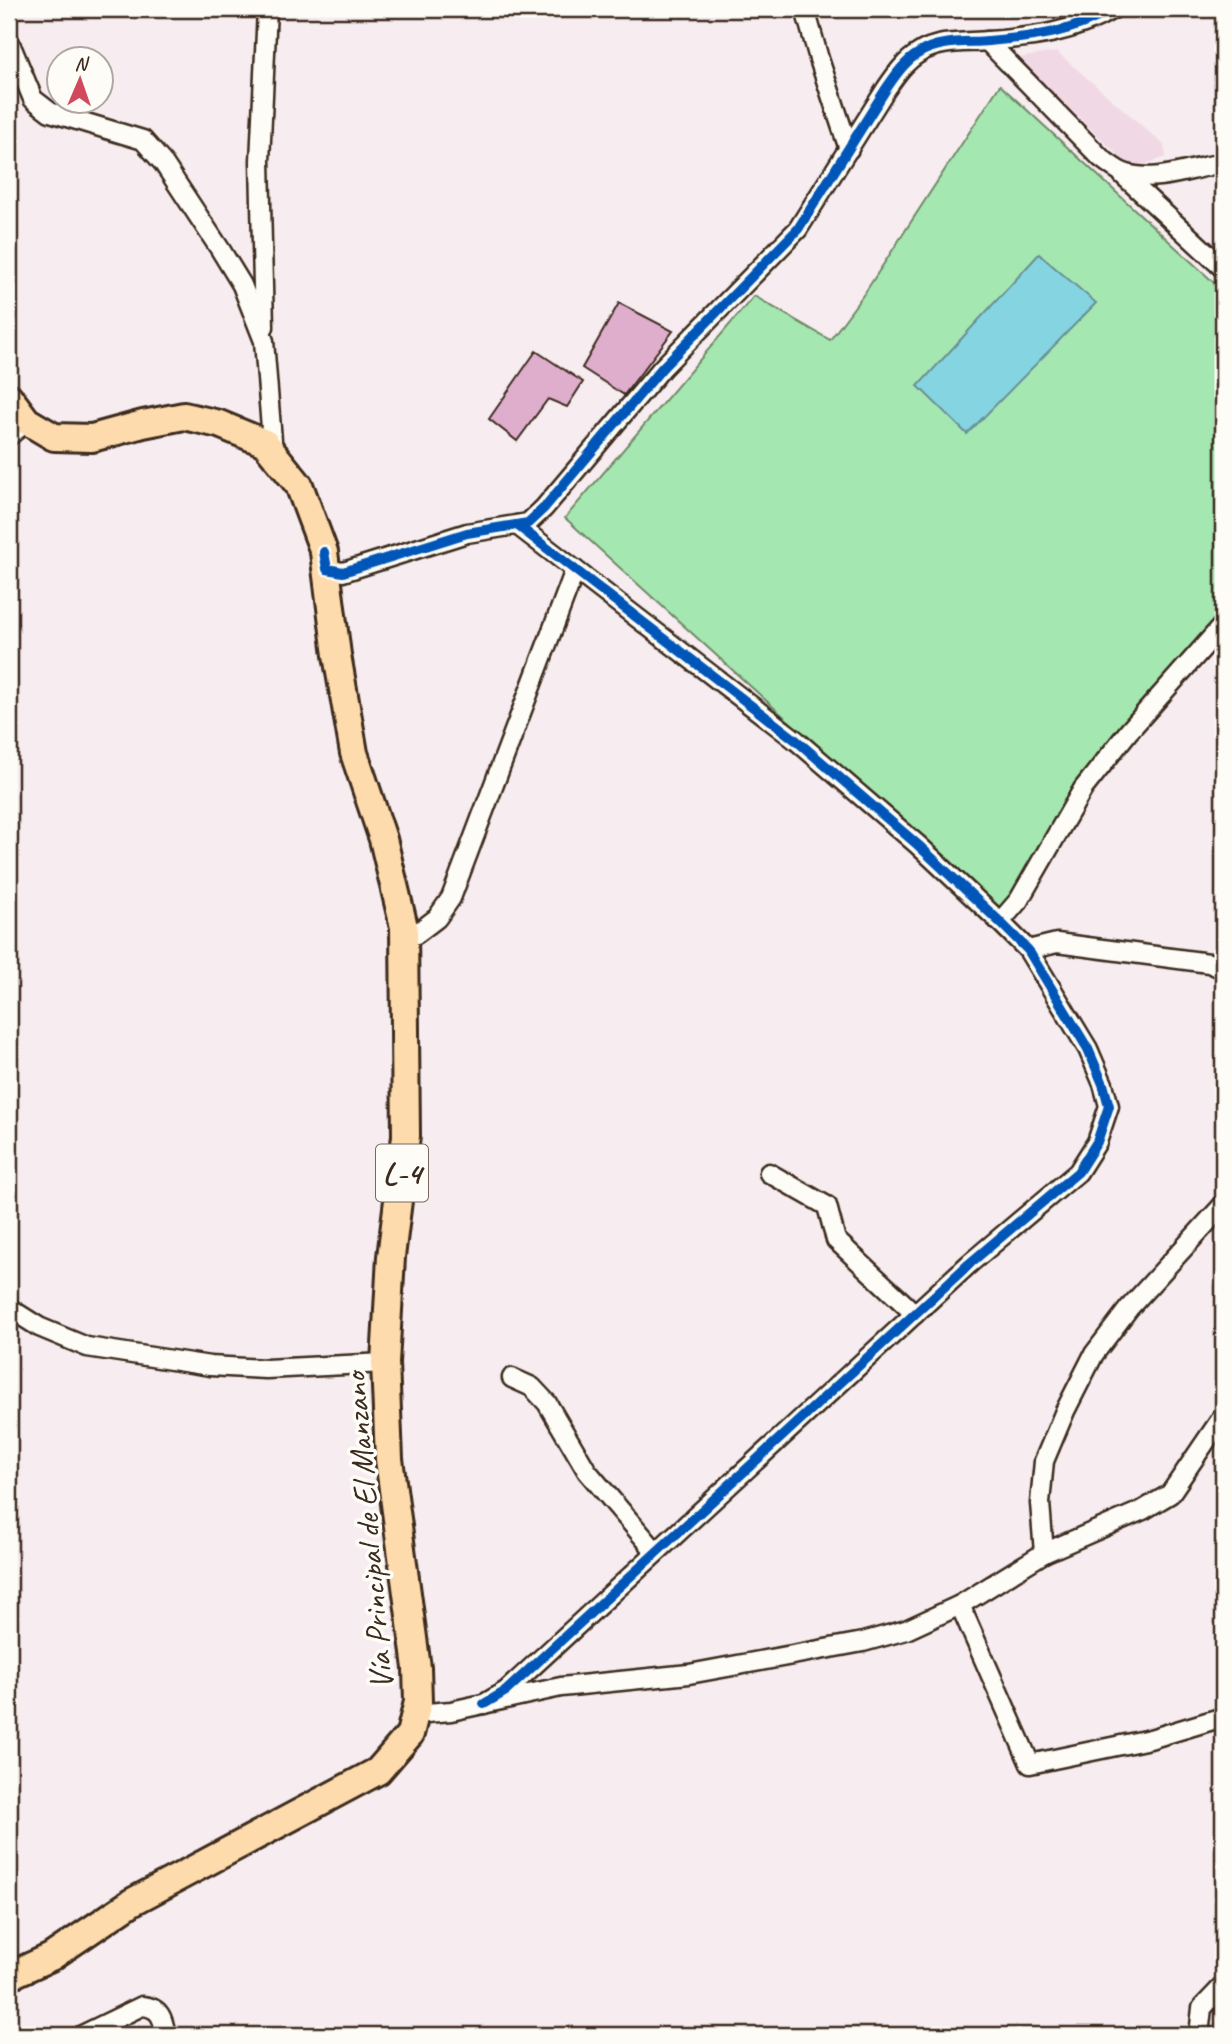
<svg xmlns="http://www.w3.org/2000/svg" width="1232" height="2044" viewBox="0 0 1232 2044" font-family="Caveat,sans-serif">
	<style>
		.built { fill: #f0d9e5 }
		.green { fill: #a5e7b1; stroke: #708868; stroke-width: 2 }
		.water { fill: #85d4e1; stroke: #679093; stroke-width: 2 }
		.building { fill: #e0aecd; stroke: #3b2a1e; stroke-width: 2 }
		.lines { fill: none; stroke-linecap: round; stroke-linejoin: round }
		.street-casing { stroke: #3b2a1e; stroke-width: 23 }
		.primary-casing { stroke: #3b2a1e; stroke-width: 32 }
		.street { stroke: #fdfcf7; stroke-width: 18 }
		.primary { stroke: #fedbac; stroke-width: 26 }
		.cycleway-casing { stroke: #fdfcf7; stroke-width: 15 }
		.cycleway { stroke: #0057b8; stroke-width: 10 }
		.labels { text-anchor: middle; stroke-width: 7; stroke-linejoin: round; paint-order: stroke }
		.shield { fill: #fdfcf7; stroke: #75695f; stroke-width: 2 }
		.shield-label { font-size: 32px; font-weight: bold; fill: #3b2a1e }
		.street-label { font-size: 33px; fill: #3b2a1e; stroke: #fdfcf7 }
	</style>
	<rect width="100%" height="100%" fill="#f7ecef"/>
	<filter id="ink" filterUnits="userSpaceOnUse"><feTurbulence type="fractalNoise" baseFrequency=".0143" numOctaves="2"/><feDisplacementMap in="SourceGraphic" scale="14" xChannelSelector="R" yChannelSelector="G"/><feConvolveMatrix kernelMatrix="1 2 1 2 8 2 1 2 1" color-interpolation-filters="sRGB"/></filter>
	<g filter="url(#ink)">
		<path class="built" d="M1057,52L1164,145L1166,157L1132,169L1018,58Z"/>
		<path class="green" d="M1000,85L1223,291V617L994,922L911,832L565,518L754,296L830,340L866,291Z"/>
		<path class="water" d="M1039,254L1096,303L967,434L918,386Z"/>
		<g class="building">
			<path d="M619,303L673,331L624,395L582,368Z"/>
			<path d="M536,351L583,382L567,407L548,399L517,441L489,419Z"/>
		</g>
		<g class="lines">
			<defs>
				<g id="street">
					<path d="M805,9L819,59L849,149"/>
					<path d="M9,41L33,99L50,112L143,140L164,164L220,249L242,285L264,341L273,453"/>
					<path d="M987,41L1101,158C1108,163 1116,170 1124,173C1154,184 1192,168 1223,163"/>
					<path d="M1123,175L1223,268"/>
					<path d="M264,327L260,161L267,9"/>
					<path d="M9,436L27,421"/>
					<path d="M325,558L327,569L343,572L467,533L528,523L544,508L662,368L798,229L886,89C895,76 905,61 919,53C939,40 966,43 988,41C1035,37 1072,33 1113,9"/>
					<path d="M1000,922L1019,900L1083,789L1129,731L1223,625"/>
					<path d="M404,927L416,934L437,918L451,898L575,570"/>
					<path d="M1028,950L1057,943L1209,963L1223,969"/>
					<path d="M769,1173L827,1206L836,1240L915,1314"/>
					<path d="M9,1308L39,1327L87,1347L210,1366L266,1369L385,1363"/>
					<path d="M512,1378L532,1387L547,1403L587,1471L656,1552"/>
					<path d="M1044,1553L1040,1503L1044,1461L1065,1411L1094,1354L1129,1308L1223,1205"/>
					<path d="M960,1605L1030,1764L1150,1739L1223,1717"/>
					<path d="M484,1704L506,1691L969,1264L1078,1172L1097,1142L1109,1106L1103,1084L1088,1049L1028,950L1000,922L918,845L797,741L517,525"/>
					<path d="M415,1714L451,1711L561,1687L689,1674L863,1642L906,1630L960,1605L1044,1553L1143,1510L1170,1494L1223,1416"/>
					<path d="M82,2035L142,2006C161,2007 163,2020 166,2035"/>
					<path d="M1199,2035L1202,2008L1223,1986"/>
				</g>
				<path id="primary" d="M9,397L27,421L54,437L92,438L143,424L184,416L219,424L265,443L299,485L324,552L337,655L354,753L383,839L404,927L406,1136L391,1257L385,1363L389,1459L417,1668L418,1702L410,1734L378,1771L132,1902L51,1957L9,1976"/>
			</defs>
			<use href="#street" class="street-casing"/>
			<use href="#primary" class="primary-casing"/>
			<use href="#street" class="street"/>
			<use href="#primary" class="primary"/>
			<defs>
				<g id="cycleway">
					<path d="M324,552L327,569L343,572L467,533L528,523L544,508L662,368L798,229L886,89C895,76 905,61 919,53C939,40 966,43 988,41C1035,37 1072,33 1113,9"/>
					<path d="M484,1704L506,1691L969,1264L1078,1172L1097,1142L1109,1106L1103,1084L1088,1049L1028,950L1000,922L918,845L797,741L517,525"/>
				</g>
			</defs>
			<use href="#cycleway" class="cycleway-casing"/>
			<use href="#cycleway" class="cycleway"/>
		</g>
	</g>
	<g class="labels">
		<rect class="shield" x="376" y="1144.5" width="52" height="57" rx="5"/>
		<g class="shield-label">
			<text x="402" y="1184">L-4</text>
		</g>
		<g class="street-label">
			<text transform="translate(367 1531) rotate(-95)" y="12">Vía Principal de El Manzano</text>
		</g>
	</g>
	<rect width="1232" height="2044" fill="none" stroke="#fdfcf7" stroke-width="35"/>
	<rect x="18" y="18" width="1197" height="2009" fill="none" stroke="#3b2a1e" stroke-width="2.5" filter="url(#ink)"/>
	<g transform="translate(80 80) rotate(2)"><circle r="33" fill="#fdfcf7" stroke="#afa8a0" stroke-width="2"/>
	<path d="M0-5L12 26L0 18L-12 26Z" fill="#d1495b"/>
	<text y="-10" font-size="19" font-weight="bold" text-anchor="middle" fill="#3b2a1e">N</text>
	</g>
</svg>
